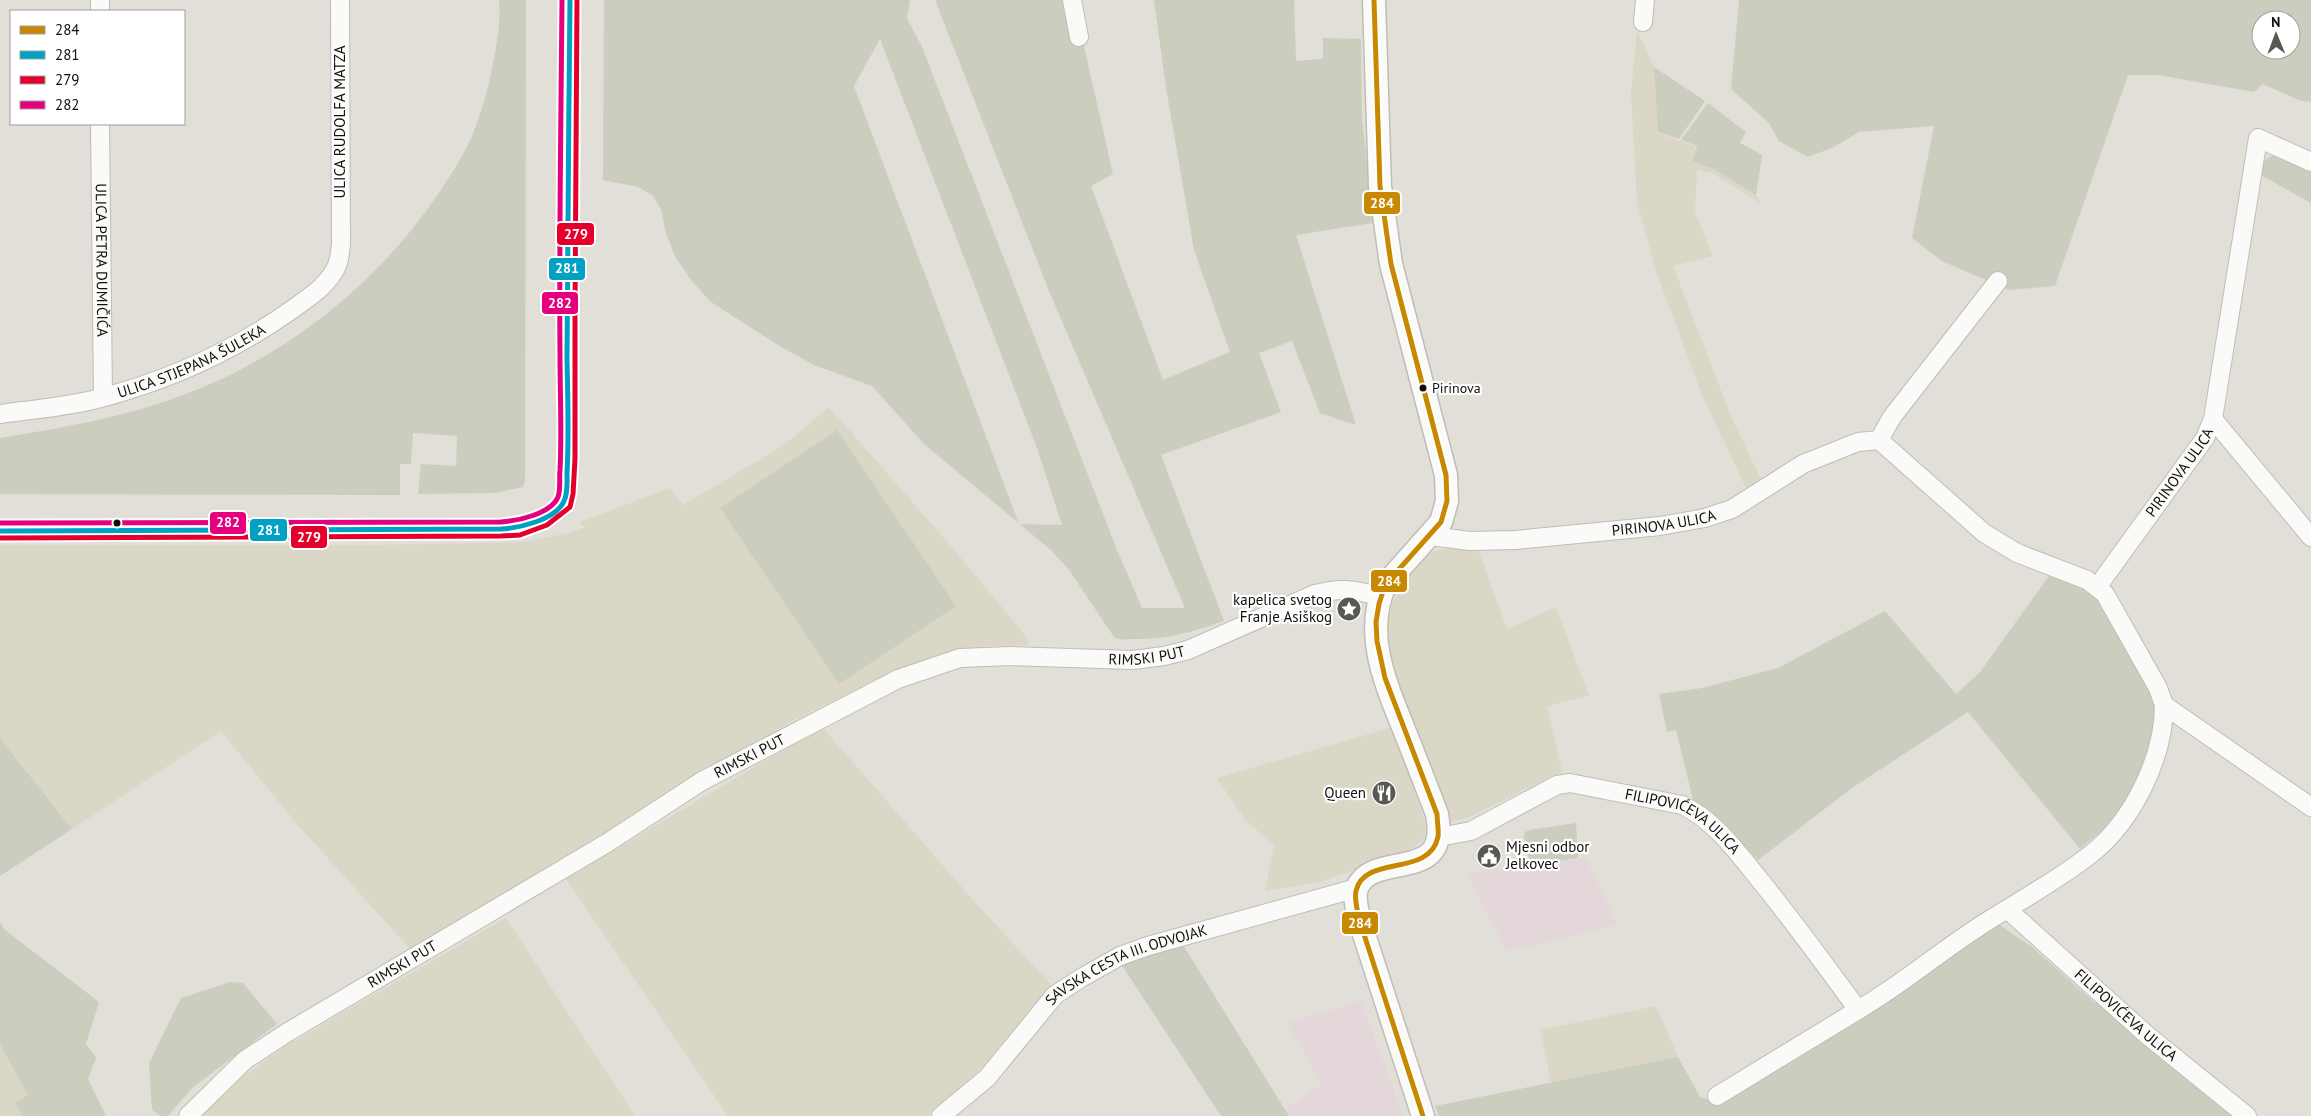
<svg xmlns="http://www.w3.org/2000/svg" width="2311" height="1116" viewBox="0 0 2311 1116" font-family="'PT Sans',sans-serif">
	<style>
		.built { fill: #dad7c7 }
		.industrial { fill: #e4d7da }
		.green { fill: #cbcebe; fill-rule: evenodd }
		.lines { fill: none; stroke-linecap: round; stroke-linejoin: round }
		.minor-casing { stroke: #bebdb7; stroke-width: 20 }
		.tertiary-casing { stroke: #bebdb7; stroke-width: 25 }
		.minor { stroke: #fafaf9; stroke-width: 18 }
		.tertiary { stroke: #fafaf9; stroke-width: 22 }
		.bus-1-casing { stroke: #fff; stroke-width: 9 }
		.bus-2-casing { stroke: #fff; stroke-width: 9 }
		.bus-3-casing { stroke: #fff; stroke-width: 9 }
		.bus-4-casing { stroke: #fff; stroke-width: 9 }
		.bus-1 { stroke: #c98802; stroke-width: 5 }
		.bus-2 { stroke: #01a1c4; stroke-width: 5 }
		.bus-3 { stroke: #e4002b; stroke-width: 5 }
		.bus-4 { stroke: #e5007d; stroke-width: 5 }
		.bus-dot { fill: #100f0b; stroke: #fff; stroke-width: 2 }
		.labels { text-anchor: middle; stroke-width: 4.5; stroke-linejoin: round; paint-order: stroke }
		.bus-label { font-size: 14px; fill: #100f0b; stroke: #fff; text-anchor: start }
		.street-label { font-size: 15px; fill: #100f0b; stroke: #fff }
		.poi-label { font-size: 15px; fill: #100f0b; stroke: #fff; text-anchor: end }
		.line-badge { stroke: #fff; stroke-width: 2 }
		.badge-label { font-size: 14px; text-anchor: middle; font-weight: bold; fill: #fff }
	</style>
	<rect width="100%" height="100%" fill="#e1dfd7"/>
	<g class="built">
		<path d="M1637,30L1654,67L1658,133L1696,147L1692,162L1714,169L1756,195L1762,204L1712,173L1697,170L1695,212L1713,256L1673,266L1732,419L1762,481L1746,488L1702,395L1656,271L1637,202L1631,91Z"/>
		<path d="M829,407L950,545L1025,635L1030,645L985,646L954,652L872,681L792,721L598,840L410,949L297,824L221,731L72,829L0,738V545H372L522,542L564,534L585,528L580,522L670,488L683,505L784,445Z"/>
		<path d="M1448,548L1478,549L1507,629L1556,607L1589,696L1547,706L1562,771L1467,818L1453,821L1446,817L1397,678L1389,650L1387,626L1392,604L1410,573L1431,552Z"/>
		<path d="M822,727L973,900L1052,986L989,1062L928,1116H728L566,879Z"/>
		<path d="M1393,727L1425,821V837L1413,848L1321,882L1265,891L1274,845L1246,821L1217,778Z"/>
		<path d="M506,918L635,1116H201L233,1084L284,1047Z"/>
		<path d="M0,995L97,1116H0Z"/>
		<path d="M1656,1006L1678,1057L1551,1084L1541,1030Z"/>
	</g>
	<g class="industrial">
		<path d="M1578,858L1588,862L1617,925L1507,951L1466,873Z"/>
		<path d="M1361,1001L1403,1116H1289L1285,1109L1322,1085L1288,1023Z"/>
	</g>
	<g class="green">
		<path d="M499,0H526L525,480L523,487L495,493L418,494L421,464L456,466L457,436L413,433L411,464H400V495L0,494V438C61,428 122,418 180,396C286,358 383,280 444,185C454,170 465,153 472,136C481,114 488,91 492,67C497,45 501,23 499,0Z"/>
		<path d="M604,0H910L907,18L922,47L1117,550L1142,608H1185L1049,291L935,0H1063L1072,41L1083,42L1113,174L1091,186L1163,380L1230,352L1194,250L1166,88L1154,0H1294L1296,61L1323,59V38L1361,39L1362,117L1373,223L1296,235L1356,425L1320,413L1292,341L1259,353L1281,412L1161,455L1224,621C1193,632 1165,640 1132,639C1124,639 1121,641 1114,637L1069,570L1052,551L925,445L872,386L814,365L781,347L711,302L691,280L676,258L666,234L661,209L652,195L638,187L603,180ZM880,39L1037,448L1062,525L1019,524L854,86Z"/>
		<path d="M1739,0H2311V102L2301,101L2263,84L2254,92L2158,75H2128L2055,286L2009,290L1942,261L1912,238L1934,126L1859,132L1834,147L1808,157L1779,141L1769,123L1731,89ZM2261,20H2291V50H2261Z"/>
		<path d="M1654,67L1705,101L1679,139L1658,132Z"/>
		<path d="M1708,103L1746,132L1740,143L1762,155L1756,195L1714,169L1692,162L1697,146L1681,140Z"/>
		<path d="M2277,153L2311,169V203L2259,174L2266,159Z"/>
		<path d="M837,430L956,606L839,684L720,508Z"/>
		<path d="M2049,576C2063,582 2082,586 2094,596C2107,607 2120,635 2128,651C2137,667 2151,687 2155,705C2160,732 2136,791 2120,812C2109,826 2093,837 2080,849L1968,712L1852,788L1758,860L1711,812L1693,800L1676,730L1667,732L1659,694L1702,688L1778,668L1885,611L1956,694L1980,672Z"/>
		<path d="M0,738L72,829L0,876Z"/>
		<path d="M1576,823L1578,858L1530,864L1524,836L1525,832L1529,830Z"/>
		<path d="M0,922L5,930L99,1002L86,1044L96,1058L88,1079L106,1116H23L15,1103L28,1095L0,1044Z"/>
		<path d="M1998,924L2032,947L2095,1003L2099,1001L2235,1116H1439L1435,1106L1678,1057L1700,1097L1716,1102Z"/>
		<path d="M1183,945L1289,1116H1221L1121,964Z"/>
		<path d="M230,982L243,983L277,1024L192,1088L168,1116H160L152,1110L149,1063L181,998Z"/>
	</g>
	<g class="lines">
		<defs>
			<g id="minor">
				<path d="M100,0V11"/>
				<path d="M1072,0L1079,37"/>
				<path d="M1643,22L1645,0"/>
				<path id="s1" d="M100,124L103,397"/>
				<path id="s2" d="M0,414C34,409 68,407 101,398C169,380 233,351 290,311C305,300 323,289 333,273C339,265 340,254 341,244L340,0"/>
				<path d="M2213,419L2311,537"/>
				<path d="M1879,440L1892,417L1998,281"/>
				<path d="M0,531L501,529L518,528L543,519L557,509L564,502L566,493L568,459L567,313L570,0"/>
				<path id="s3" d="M1431,536L1470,541L1515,540L1660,526L1705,518L1732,509L1803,464L1858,442L1879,440L1984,533L2017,553L2087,580L2105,594L2158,688L2164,705L2311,807"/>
				<path id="s4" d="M2098,586L2205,438L2213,419L2258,138L2311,162"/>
				<path id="s5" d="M1439,837L1471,831L1557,785L1570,783L1682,805C1714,820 1737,852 1759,879C1794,922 1826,966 1858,1010C1901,985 1938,953 1980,926C2017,902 2057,881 2091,854C2133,821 2164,757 2164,705"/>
				<path id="s6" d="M2008,910L2147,1035L2247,1116"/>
				<path d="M1717,1096L1858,1010"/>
				<path id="s7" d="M188,1116L245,1060L288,1032L607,843L702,781L898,679L960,658L1011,656L1133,660L1164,656L1188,650L1315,594C1344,587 1353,590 1380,596"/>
				<path id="s8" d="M941,1116L987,1078L1055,995L1081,978L1120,956L1148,946L1357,888"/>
			</g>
			<path id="tertiary" d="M1374,0L1380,186L1391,264L1446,475L1447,501L1441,522L1385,585C1363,635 1386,684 1405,732C1416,759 1426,786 1437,814C1451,886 1373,849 1357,888C1353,899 1358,911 1360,922L1423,1116"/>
		</defs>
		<use href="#minor" class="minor-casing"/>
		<use href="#tertiary" class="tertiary-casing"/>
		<use href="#minor" class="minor"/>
		<use href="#tertiary" class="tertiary"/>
		<defs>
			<path id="bus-1" d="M1374,0L1380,186L1391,264L1446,475L1447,501L1441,522L1385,585L1379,604L1376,622L1377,641L1385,678L1437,814C1437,821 1439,830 1438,837C1429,878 1364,854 1356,891C1354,901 1358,912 1360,922L1423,1116"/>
			<path id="bus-2" d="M0,531L501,529C519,528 556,520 564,501C568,493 567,483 567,474C569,437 568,398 567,360C567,240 569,120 570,0"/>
			<path id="bus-3" d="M0,538L501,536L520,535L547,525L570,507L573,494L575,459V313L577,0"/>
			<path id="bus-4" d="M0,523L501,522C517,521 551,514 558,497C561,489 559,478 560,470C562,433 560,394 560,356C559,238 561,119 562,0"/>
		</defs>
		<use href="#bus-1" class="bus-1-casing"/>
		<use href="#bus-2" class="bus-2-casing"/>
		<use href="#bus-3" class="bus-3-casing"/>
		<use href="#bus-4" class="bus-4-casing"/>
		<use href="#bus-1" class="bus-1"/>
		<use href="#bus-2" class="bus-2"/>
		<use href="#bus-3" class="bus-3"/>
		<use href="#bus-4" class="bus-4"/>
	</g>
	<defs>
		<symbol id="sight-disc" viewBox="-11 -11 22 22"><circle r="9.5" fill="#595852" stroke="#fff"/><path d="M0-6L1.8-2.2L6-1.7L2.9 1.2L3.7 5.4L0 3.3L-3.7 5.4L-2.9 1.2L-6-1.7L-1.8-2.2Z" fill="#fff"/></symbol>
		<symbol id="restaurant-disc" viewBox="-11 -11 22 22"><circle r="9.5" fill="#595852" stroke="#fff"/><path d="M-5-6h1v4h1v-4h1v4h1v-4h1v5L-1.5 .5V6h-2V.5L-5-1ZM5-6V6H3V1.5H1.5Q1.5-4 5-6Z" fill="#fff"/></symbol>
		<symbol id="civic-disc" viewBox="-11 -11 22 22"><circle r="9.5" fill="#595852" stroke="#fff"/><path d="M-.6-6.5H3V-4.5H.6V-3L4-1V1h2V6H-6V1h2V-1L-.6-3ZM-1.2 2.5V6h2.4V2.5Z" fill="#fff"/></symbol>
	</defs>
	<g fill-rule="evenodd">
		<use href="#sight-disc" x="1335" y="595" width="28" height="28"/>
		<use href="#restaurant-disc" x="1370" y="779" width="28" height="28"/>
		<use href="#civic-disc" x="1475" y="842" width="28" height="28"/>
	</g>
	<g class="bus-dot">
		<circle cx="1423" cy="388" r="4.5"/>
		<circle cx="117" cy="523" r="4.5"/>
	</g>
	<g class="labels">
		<g class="bus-label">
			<text x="1432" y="393">Pirinova</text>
		</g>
		<g class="street-label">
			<text transform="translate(340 122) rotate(-90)" y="5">ULICA RUDOLFA MATZA</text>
			<text dy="5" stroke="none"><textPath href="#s1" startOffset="136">ULICA PETRA DUMIČIĆA</textPath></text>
			<text dy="5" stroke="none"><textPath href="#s2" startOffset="200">ULICA STJEPANA ŠULEKA</textPath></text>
			<text dy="5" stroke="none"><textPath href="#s4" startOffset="140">PIRINOVA ULICA</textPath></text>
			<text dy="5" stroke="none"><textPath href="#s3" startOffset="234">PIRINOVA ULICA</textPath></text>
			<text dy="5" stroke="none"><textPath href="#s7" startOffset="1089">RIMSKI PUT</textPath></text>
			<text dy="5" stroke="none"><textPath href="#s7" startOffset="669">RIMSKI PUT</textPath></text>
			<text dy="5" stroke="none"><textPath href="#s5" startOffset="265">FILIPOVIĆEVA ULICA</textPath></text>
			<text dy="5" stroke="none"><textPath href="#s7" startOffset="264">RIMSKI PUT</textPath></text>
			<text dy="5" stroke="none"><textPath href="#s8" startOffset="245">SAVSKA CESTA III. ODVOJAK</textPath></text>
			<text dy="5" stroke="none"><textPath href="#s6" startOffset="158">FILIPOVIĆEVA ULICA</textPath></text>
		</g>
		<g class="poi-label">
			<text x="1332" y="605">kapelica svetog<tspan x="1332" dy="17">Franje Asiškog</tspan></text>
			<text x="1366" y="798">Queen</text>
			<text x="1506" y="852" text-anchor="start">Mjesni odbor<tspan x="1506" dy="17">Jelkovec</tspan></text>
		</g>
	</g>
	<g class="line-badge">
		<rect x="1363" y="191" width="38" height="24" rx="5" fill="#c98802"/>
		<rect x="556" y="222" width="39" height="24" rx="5" fill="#e4002b"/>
		<rect x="548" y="257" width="38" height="24" rx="5" fill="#01a1c4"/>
		<rect x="541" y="291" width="38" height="24" rx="5" fill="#e5007d"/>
		<rect x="209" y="511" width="38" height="24" rx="5" fill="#e5007d"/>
		<rect x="249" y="518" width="39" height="24" rx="5" fill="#01a1c4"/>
		<rect x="290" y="525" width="38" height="24" rx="5" fill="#e4002b"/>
		<rect x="1370" y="569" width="38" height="24" rx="5" fill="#c98802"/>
		<rect x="1341" y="911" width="38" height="24" rx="5" fill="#c98802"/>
	</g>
	<g class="badge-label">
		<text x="1382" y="208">284</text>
		<text x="576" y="239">279</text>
		<text x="567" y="273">281</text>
		<text x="560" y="308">282</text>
		<text x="228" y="527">282</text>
		<text x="269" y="535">281</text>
		<text x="309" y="542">279</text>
		<text x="1389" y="586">284</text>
		<text x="1360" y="928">284</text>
	</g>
	<rect x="10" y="10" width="175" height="115" fill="#ffffff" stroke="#9f9f9d"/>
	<rect x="20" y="26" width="25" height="8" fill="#c98802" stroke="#9f9f9d"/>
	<text x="55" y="35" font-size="15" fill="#100f0b">284</text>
	<rect x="20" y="51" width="25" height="8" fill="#01a1c4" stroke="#9f9f9d"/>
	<text x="55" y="60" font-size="15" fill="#100f0b">281</text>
	<rect x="20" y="76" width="25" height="8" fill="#e4002b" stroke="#9f9f9d"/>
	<text x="55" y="85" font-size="15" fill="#100f0b">279</text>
	<rect x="20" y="101" width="25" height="8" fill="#e5007d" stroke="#9f9f9d"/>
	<text x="55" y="110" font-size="15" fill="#100f0b">282</text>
	<g transform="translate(2276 35) rotate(359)"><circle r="24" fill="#ffffff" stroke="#9f9f9d"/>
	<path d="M0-4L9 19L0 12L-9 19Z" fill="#595852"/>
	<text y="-8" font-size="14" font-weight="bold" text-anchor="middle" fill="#100f0b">N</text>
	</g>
</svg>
